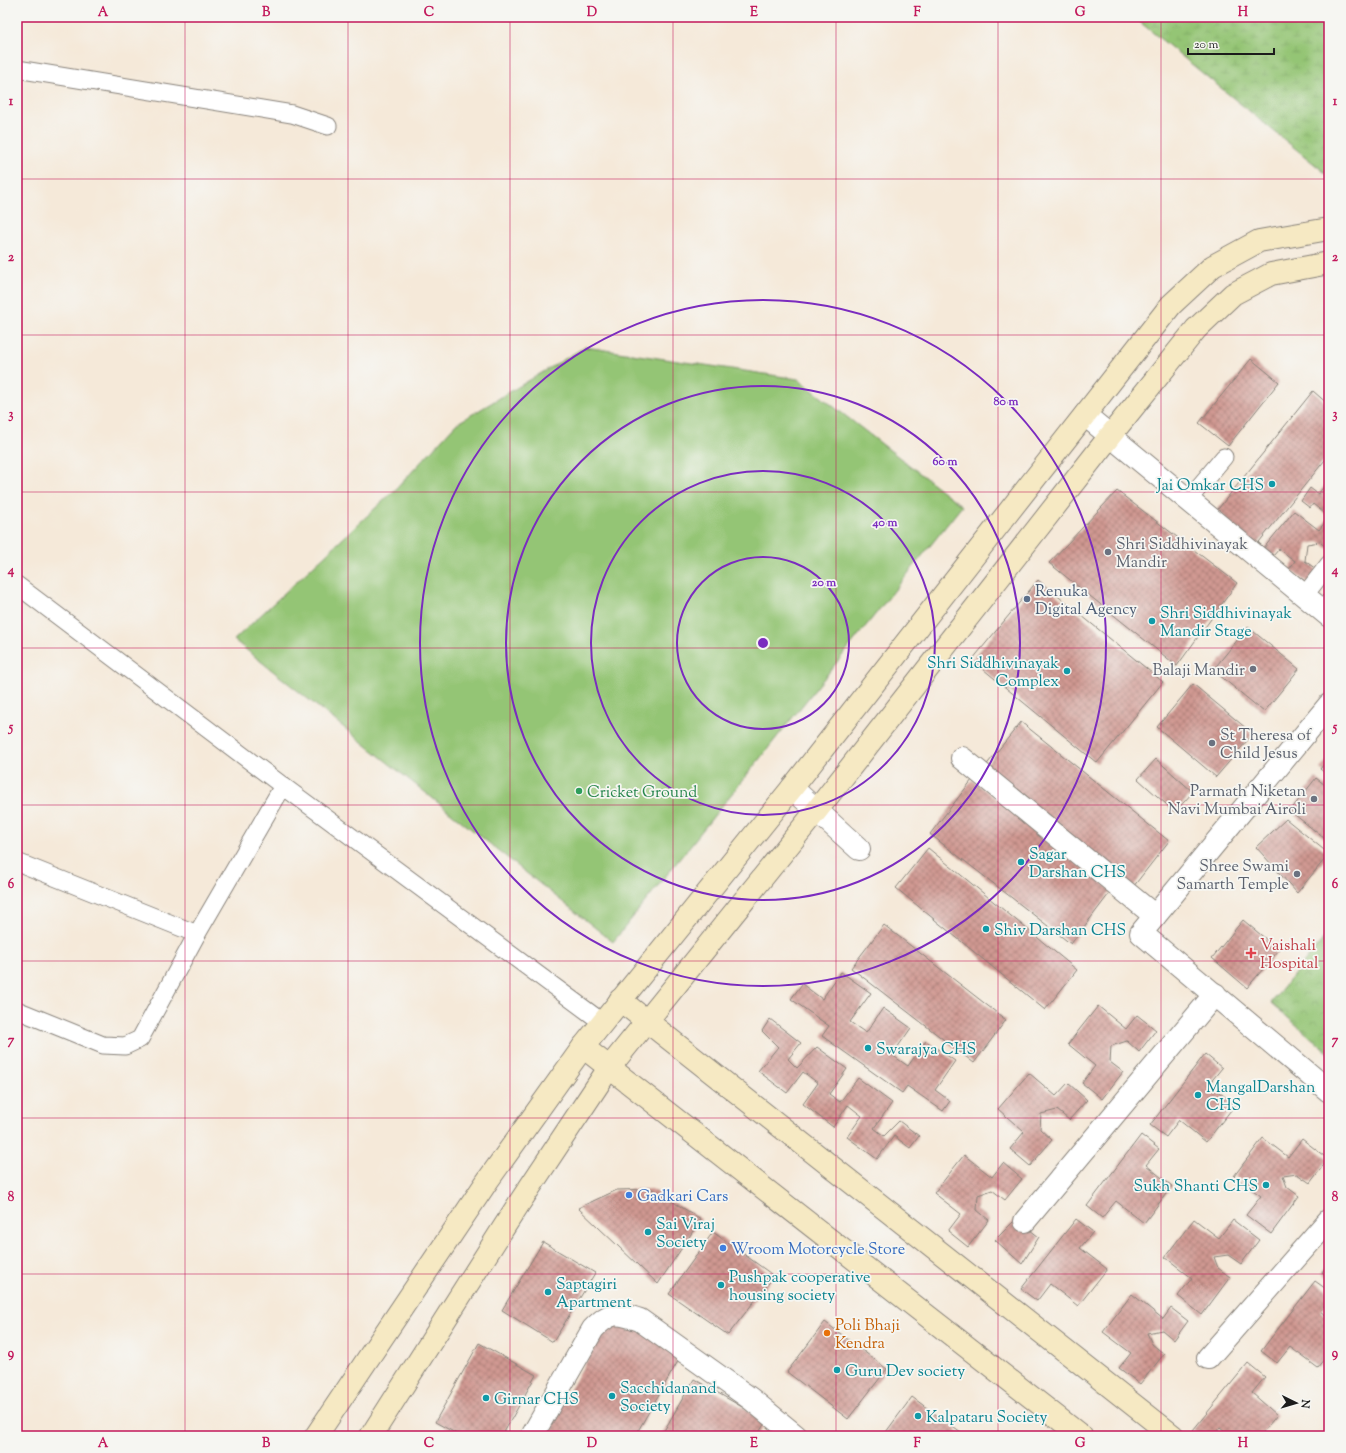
<svg xmlns="http://www.w3.org/2000/svg" width="1346" height="1453" viewBox="0 0 1346 1453" font-family="'Sorts Mill Goudy',serif">
	<style>
		.grass { fill: #94c575; stroke: #587048 }
		.wetland { fill: url(#wetland-marsh); stroke: #587048 }
		.park { fill: url(#park-crowns); stroke: #587048 }
		.building { fill: url(#building-cross-hatch) }
		.lines { fill: none; stroke-linecap: round; stroke-linejoin: round }
		.lane-casing { stroke: #88827a; stroke-width: 19 }
		.street-casing { stroke: #88827a; stroke-width: 24 }
		.secondary-casing { stroke: #88827a; stroke-width: 24 }
		.lane { stroke: #fff; stroke-width: 17 }
		.street { stroke: #fff; stroke-width: 22 }
		.secondary { stroke: #f6e9c3; stroke-width: 22 }
		.grid { fill: none; stroke: #c2185b; stroke-width: 1; stroke-opacity: 0.55 }
		.ring { fill: none; stroke: #7b2cbf; stroke-width: 2 }
		.culture-dot { fill: #0f9aa8; stroke: #f6f6f2; stroke-width: 1.5 }
		.worship-dot { fill: #6b7280; stroke: #f6f6f2; stroke-width: 1.5 }
		.service-dot { fill: #5c6f8a; stroke: #f6f6f2; stroke-width: 1.5 }
		.leisure-dot { fill: #2e9e5b; stroke: #f6f6f2; stroke-width: 1.5 }
		.health-dot { fill: #e0444e; stroke: #f6f6f2; stroke-width: 1.5 }
		.shop-dot { fill: #3f7fe0; stroke: #f6f6f2; stroke-width: 1.5 }
		.food-dot { fill: #e8710a; stroke: #f6f6f2; stroke-width: 1.5 }
		.labels { text-anchor: middle; stroke-width: 3.5; stroke-linejoin: round; paint-order: stroke }
		.culture-label { font-size: 16px; fill: #0d838f; stroke: #f6f6f2; text-anchor: start }
		.worship-label { font-size: 16px; fill: #5b616d; stroke: #f6f6f2; text-anchor: end }
		.service-label { font-size: 16px; fill: #4e5e75; stroke: #f6f6f2; text-anchor: start }
		.leisure-label { font-size: 16px; fill: #27864d; stroke: #f6f6f2; text-anchor: start }
		.health-label { font-size: 16px; fill: #be3a42; stroke: #f6f6f2; text-anchor: start }
		.shop-label { font-size: 16px; fill: #366cbe; stroke: #f6f6f2; text-anchor: start }
		.food-label { font-size: 16px; fill: #c56008; stroke: #f6f6f2; text-anchor: start }
		.centre { fill: #7b2cbf; stroke: #f6f6f2; stroke-width: 2 }
		.ring-label { font-size: 12px; text-anchor: middle; font-weight: bold; fill: #7b2cbf; stroke: #f6f6f2; stroke-width: 3.5; stroke-linejoin: round; paint-order: stroke }
		.neatline { fill: none; stroke: #c2185b; stroke-width: 1.5 }
		.grid-label { font-size: 13px; text-anchor: middle; font-weight: bold; fill: #c2185b }
	</style>
	<defs>
		<pattern id="wetland-marsh" width="20" height="14" patternUnits="userSpaceOnUse"><rect width="20" height="14" fill="#94c575"/><path d="M1 5h8M5 5V1M11 12h8M15 12V8" fill="none" stroke="#7fa965"/></pattern>
		<pattern id="park-crowns" width="20" height="18" patternUnits="userSpaceOnUse"><rect width="20" height="18" fill="#94c575"/><path d="M2 6a3 3 0 1 1 6 0M12 15a3 3 0 1 1 6 0" fill="none" stroke="#7fa965"/></pattern>
		<pattern id="building-cross-hatch" width="8" height="8" patternUnits="userSpaceOnUse"><rect width="8" height="8" fill="#d09992"/><path d="M0 0l8 8M0 8l8-8" fill="none" stroke="#a87c76"/></pattern>
	</defs>
	<rect width="100%" height="100%" fill="#f6f6f2"/>
	<filter id="ink" filterUnits="userSpaceOnUse"><feTurbulence type="fractalNoise" baseFrequency=".025" numOctaves="2"/><feDisplacementMap in="SourceGraphic" scale="8" xChannelSelector="R" yChannelSelector="G"/><feConvolveMatrix kernelMatrix="1 2 1 2 8 2 1 2 1" color-interpolation-filters="sRGB"/></filter>
	<filter id="wash" filterUnits="userSpaceOnUse"><feTurbulence type="fractalNoise" baseFrequency=".012" numOctaves="4" result="noise"/><feDisplacementMap in="SourceGraphic" scale="16" xChannelSelector="R" yChannelSelector="G"/><feGaussianBlur stdDeviation="0.9" result="paint"/><feColorMatrix in="noise" values="0 0 0 0 0 0 0 0 0 0 0 0 0 0 0 0 0 1.4 0 .05"/><feComposite in="paint" operator="in"/></filter>
	<g filter="url(#wash)">
		<rect width="100%" height="100%" fill="#f5e9d9"/>
		<path class="grass" d="M585,347L798,379L962,506L613,942L234,640L397,488L456,424Z"/>
		<path class="wetland" d="M1137,17H1329V176L1141,23Z"/>
		<path class="park" d="M1329,932V1053L1271,1003Z"/>
		<g id="blocks">
			<g class="building">
				<path d="M1251,359L1279,382L1228,446L1199,423Z"/>
				<path d="M1313,391L1329,405V455L1255,547L1214,514Z"/>
				<path d="M1329,480V517L1313,504L1310,508L1301,501L1310,488L1318,494Z"/>
				<path d="M1117,491L1237,583L1177,666L1049,563Z"/>
				<path d="M1294,511L1319,530L1329,517V550L1320,542L1307,544L1305,561L1320,572L1310,585L1289,569L1295,561L1279,549L1273,556L1263,549Z"/>
				<path d="M1038,580L1163,682L1097,763L972,660Z"/>
				<path d="M1248,627L1299,669L1264,712L1213,670Z"/>
				<path d="M1193,684L1253,734L1216,777L1157,727Z"/>
				<path d="M1021,722L1169,841L1133,887L984,768Z"/>
				<path d="M1329,758V776L1320,769Z"/>
				<path d="M1156,759L1193,792L1175,812L1138,779Z"/>
				<path d="M1316,778L1329,788V842L1290,811Z"/>
				<path d="M972,780L1112,890L1071,944L930,834Z"/>
				<path d="M1286,819L1329,854L1297,893L1256,847Z"/>
				<path d="M928,848L1077,970L1045,1010L896,888Z"/>
				<path d="M1243,920L1279,950L1247,988L1212,958Z"/>
				<path d="M884,925L1006,1020L974,1063L851,968Z"/>
				<path d="M841,972L871,993L850,1022L866,1033L883,1008L911,1028L892,1055L908,1066L926,1041L955,1061L935,1090L950,1101L943,1111L907,1086L902,1093L822,1036L829,1026L791,999L802,984L822,999Z"/>
				<path d="M1098,1006L1126,1029L1137,1015L1156,1030L1139,1052L1127,1041L1111,1046L1110,1062L1123,1072L1102,1099L1082,1083L1095,1066L1068,1044Z"/>
				<path d="M770,1019L801,1043L788,1059L797,1068L817,1047L847,1069L829,1094L840,1102L858,1078L892,1103L874,1128L884,1136L899,1121L919,1136L910,1148L894,1136L877,1159L847,1137L862,1116L848,1105L833,1127L803,1104L818,1083L803,1072L787,1093L758,1071L778,1047L762,1031Z"/>
				<path d="M1205,1054L1222,1068L1209,1084L1235,1105L1206,1142L1179,1120L1166,1137L1150,1125Z"/>
				<path d="M1029,1073L1056,1096L1068,1083L1087,1100L1069,1120L1057,1110L1041,1114L1040,1129L1052,1140L1030,1166L1010,1149L1024,1132L998,1109Z"/>
				<path d="M1141,1135L1159,1149L1146,1165L1172,1186L1144,1223L1116,1201L1102,1218L1087,1206Z"/>
				<path d="M1263,1138L1288,1157L1302,1139L1328,1159L1310,1183L1297,1174L1283,1176L1287,1187L1299,1196L1271,1234L1246,1215L1261,1196L1234,1176Z"/>
				<path d="M964,1155L992,1177L1003,1163L1022,1179L1005,1200L992,1190L978,1195L977,1210L989,1220L968,1247L948,1231L961,1214L934,1193Z"/>
				<path d="M652,1189L701,1219L658,1284L578,1208L617,1190Z"/>
				<path d="M1016,1219L1039,1237L1022,1264L995,1240Z"/>
				<path d="M1076,1219L1093,1232L1080,1248L1107,1269L1078,1306L1050,1284L1037,1301L1021,1289Z"/>
				<path d="M1194,1219L1219,1238L1233,1220L1259,1240L1241,1264L1228,1255L1214,1257L1218,1268L1230,1277L1202,1315L1178,1296L1192,1278L1165,1257Z"/>
				<path d="M713,1232L774,1276L728,1335L669,1294Z"/>
				<path d="M543,1242L595,1273L553,1342L502,1310Z"/>
				<path d="M1329,1264V1279L1322,1273Z"/>
				<path d="M1315,1281L1329,1291V1299L1320,1311L1329,1318V1354L1318,1368L1290,1347L1277,1363L1261,1351Z"/>
				<path d="M1132,1294L1163,1319L1171,1308L1188,1321L1174,1340L1162,1330L1147,1333L1152,1344L1164,1354L1140,1384L1119,1368L1131,1353L1103,1332Z"/>
				<path d="M613,1315L681,1356L635,1436H543Z"/>
				<path d="M825,1322L887,1369L848,1419L787,1372Z"/>
				<path d="M479,1343L536,1375L502,1436H461L435,1422Z"/>
				<path d="M1248,1363L1265,1377L1252,1393L1277,1415L1260,1436H1230L1220,1428L1214,1436H1201L1193,1430Z"/>
				<path d="M694,1379L766,1421L757,1436H661Z"/>
				<path d="M912,1397L965,1436H883Z"/>
			</g>
		</g>
	</g>
	<g filter="url(#ink)">
		<use href="#blocks" fill-opacity="0" stroke="#88827a" stroke-width="1"/>
		<g class="lines">
			<defs>
				<g id="lane">
					<path d="M17,69L292,114L328,126"/>
					<path d="M1188,500L1224,457"/>
					<path d="M17,585L283,786L602,1022"/>
					<path d="M1304,596L1329,564"/>
					<path d="M17,862L197,934"/>
					<path d="M17,1010L103,1045L125,1046L140,1039L197,934L283,786"/>
				</g>
				<g id="street">
					<path d="M1085,415L1329,616"/>
					<path d="M1329,705L1141,933L1329,1091"/>
					<path d="M962,758L1155,916"/>
					<path d="M792,788L859,849"/>
					<path d="M1025,1221L1215,994"/>
					<path d="M1208,1358L1329,1220"/>
					<path d="M532,1436L593,1329C611,1311 616,1312 640,1320L751,1399L796,1436"/>
				</g>
				<g id="secondary">
					<path d="M620,1000L1173,1436"/>
					<path d="M583,1047L1081,1436"/>
					<path d="M316,1436L488,1180L583,1047L792,788L1171,305L1213,266L1259,241L1329,229"/>
					<path d="M371,1436L518,1205L609,1068L817,810L1110,436L1196,329L1233,294L1271,274L1329,263"/>
				</g>
			</defs>
			<use href="#lane" class="lane-casing"/>
			<use href="#street" class="street-casing"/>
			<use href="#secondary" class="secondary-casing"/>
			<use href="#lane" class="lane"/>
			<use href="#street" class="street"/>
			<use href="#secondary" class="secondary"/>
		</g>
	</g>
	<path class="grid" d="M185,17V1436M348,17V1436M510,17V1436M673,17V1436M836,17V1436M998,17V1436M1161,17V1436M17,179H1329M17,335H1329M17,492H1329M17,648H1329M17,805H1329M17,961H1329M17,1118H1329M17,1274H1329"/>
	<g class="ring">
		<circle cx="763" cy="643" r="86"/>
		<circle cx="763" cy="643" r="172"/>
		<circle cx="763" cy="643" r="257"/>
		<circle cx="763" cy="643" r="343"/>
	</g>
	<g class="culture-dot">
		<circle cx="1272" cy="484" r="4"/>
		<circle cx="1152" cy="621" r="4"/>
		<circle cx="1067" cy="671" r="4"/>
		<circle cx="1021" cy="862" r="4"/>
		<circle cx="986" cy="929" r="4"/>
		<circle cx="868" cy="1048" r="4"/>
		<circle cx="1198" cy="1095" r="4"/>
		<circle cx="1266" cy="1185" r="4"/>
		<circle cx="648" cy="1232" r="4"/>
		<circle cx="721" cy="1285" r="4"/>
		<circle cx="548" cy="1292" r="4"/>
		<circle cx="837" cy="1370" r="4"/>
		<circle cx="612" cy="1396" r="4"/>
		<circle cx="486" cy="1398" r="4"/>
		<circle cx="918" cy="1416" r="4"/>
	</g>
	<g class="worship-dot">
		<circle cx="1108" cy="552" r="4"/>
		<circle cx="1253" cy="669" r="4"/>
		<circle cx="1212" cy="743" r="4"/>
		<circle cx="1314" cy="799" r="4"/>
		<circle cx="1297" cy="874" r="4"/>
	</g>
	<circle class="service-dot" cx="1027" cy="599" r="4"/>
	<circle class="leisure-dot" cx="579" cy="791" r="4"/>
	<path class="health-dot" d="M1249 947h4v4h4v4h-4v4h-4v-4h-4v-4h4z"/>
	<g class="shop-dot">
		<circle cx="629" cy="1195" r="4"/>
		<circle cx="723" cy="1248" r="4"/>
	</g>
	<circle class="food-dot" cx="827" cy="1333" r="4"/>
	<g class="labels">
		<g class="culture-label">
			<text x="1264" y="490" text-anchor="end">Jai Omkar CHS</text>
			<text x="1160" y="618">Shri Siddhivinayak<tspan x="1160" dy="18">Mandir Stage</tspan></text>
			<text x="1059" y="668" text-anchor="end">Shri Siddhivinayak<tspan x="1059" dy="18">Complex</tspan></text>
			<text x="1029" y="859">Sagar<tspan x="1029" dy="18">Darshan CHS</tspan></text>
			<text x="994" y="935">Shiv Darshan CHS</text>
			<text x="876" y="1054">Swarajya CHS</text>
			<text x="1206" y="1092">MangalDarshan<tspan x="1206" dy="18">CHS</tspan></text>
			<text x="1258" y="1191" text-anchor="end">Sukh Shanti CHS</text>
			<text x="656" y="1229">Sai Viraj<tspan x="656" dy="18">Society</tspan></text>
			<text x="729" y="1282">Pushpak cooperative<tspan x="729" dy="18">housing society</tspan></text>
			<text x="556" y="1289">Saptagiri<tspan x="556" dy="18">Apartment</tspan></text>
			<text x="845" y="1376">Guru Dev society</text>
			<text x="620" y="1393">Sacchidanand<tspan x="620" dy="18">Society</tspan></text>
			<text x="494" y="1404">Girnar CHS</text>
			<text x="926" y="1422">Kalpataru Society</text>
		</g>
		<g class="worship-label">
			<text x="1116" y="549" text-anchor="start">Shri Siddhivinayak<tspan x="1116" dy="18">Mandir</tspan></text>
			<text x="1245" y="675">Balaji Mandir</text>
			<text x="1220" y="740" text-anchor="start">St Theresa of<tspan x="1220" dy="18">Child Jesus</tspan></text>
			<text x="1306" y="796">Parmath Niketan<tspan x="1306" dy="18">Navi Mumbai Airoli</tspan></text>
			<text x="1289" y="871">Shree Swami<tspan x="1289" dy="18">Samarth Temple</tspan></text>
		</g>
		<g class="service-label">
			<text x="1035" y="596">Renuka<tspan x="1035" dy="18">Digital Agency</tspan></text>
		</g>
		<g class="leisure-label">
			<text x="587" y="797">Cricket Ground</text>
		</g>
		<g class="health-label">
			<text x="1260" y="950">Vaishali<tspan x="1260" dy="18">Hospital</tspan></text>
		</g>
		<g class="shop-label">
			<text x="637" y="1201">Gadkari Cars</text>
			<text x="731" y="1254">Wroom Motorcycle Store</text>
		</g>
		<g class="food-label">
			<text x="835" y="1330">Poli Bhaji<tspan x="835" dy="18">Kendra</tspan></text>
		</g>
	</g>
	<circle cx="763" cy="643" r="6" class="centre"/>
	<g class="ring-label">
		<text x="1006" y="405">80 m</text>
		<text x="945" y="465">60 m</text>
		<text x="885" y="526">40 m</text>
		<text x="824" y="586">20 m</text>
	</g>
	<rect width="1346" height="1453" fill="none" stroke="#f6f6f2" stroke-width="44"/>
	<g transform="translate(1296 1403) rotate(95)" stroke="#f6f6f2" stroke-width="3" paint-order="stroke">
	<path d="M0-3L7 15L0 10L-7 15Z" fill="#1c1c1c"/>
	<text y="-6" font-size="11" font-weight="bold" text-anchor="middle" fill="#1c1c1c">N</text>
	</g>
	<path d="M1188 48v6h86v-6" fill="none" stroke="#1c1c1c" stroke-width="2"/>
	<text x="1194" y="48" font-size="12" fill="#1c1c1c" stroke="#f6f6f2" stroke-width="3" paint-order="stroke">20 m</text>
	<rect x="22" y="22" width="1302" height="1409" class="neatline"/>
	<g class="grid-label">
		<text x="103" y="16">A</text>
		<text x="266" y="16">B</text>
		<text x="429" y="16">C</text>
		<text x="592" y="16">D</text>
		<text x="754" y="16">E</text>
		<text x="917" y="16">F</text>
		<text x="1080" y="16">G</text>
		<text x="1243" y="16">H</text>
		<text x="11" y="105">1</text>
		<text x="1335" y="105">1</text>
		<text x="11" y="261">2</text>
		<text x="1335" y="261">2</text>
		<text x="11" y="418">3</text>
		<text x="1335" y="418">3</text>
		<text x="11" y="574">4</text>
		<text x="1335" y="574">4</text>
		<text x="11" y="731">5</text>
		<text x="1335" y="731">5</text>
		<text x="11" y="888">6</text>
		<text x="1335" y="888">6</text>
		<text x="11" y="1044">7</text>
		<text x="1335" y="1044">7</text>
		<text x="11" y="1201">8</text>
		<text x="1335" y="1201">8</text>
		<text x="11" y="1357">9</text>
		<text x="1335" y="1357">9</text>
		<text x="103" y="1447">A</text>
		<text x="266" y="1447">B</text>
		<text x="429" y="1447">C</text>
		<text x="592" y="1447">D</text>
		<text x="754" y="1447">E</text>
		<text x="917" y="1447">F</text>
		<text x="1080" y="1447">G</text>
		<text x="1243" y="1447">H</text>
	</g>
</svg>
